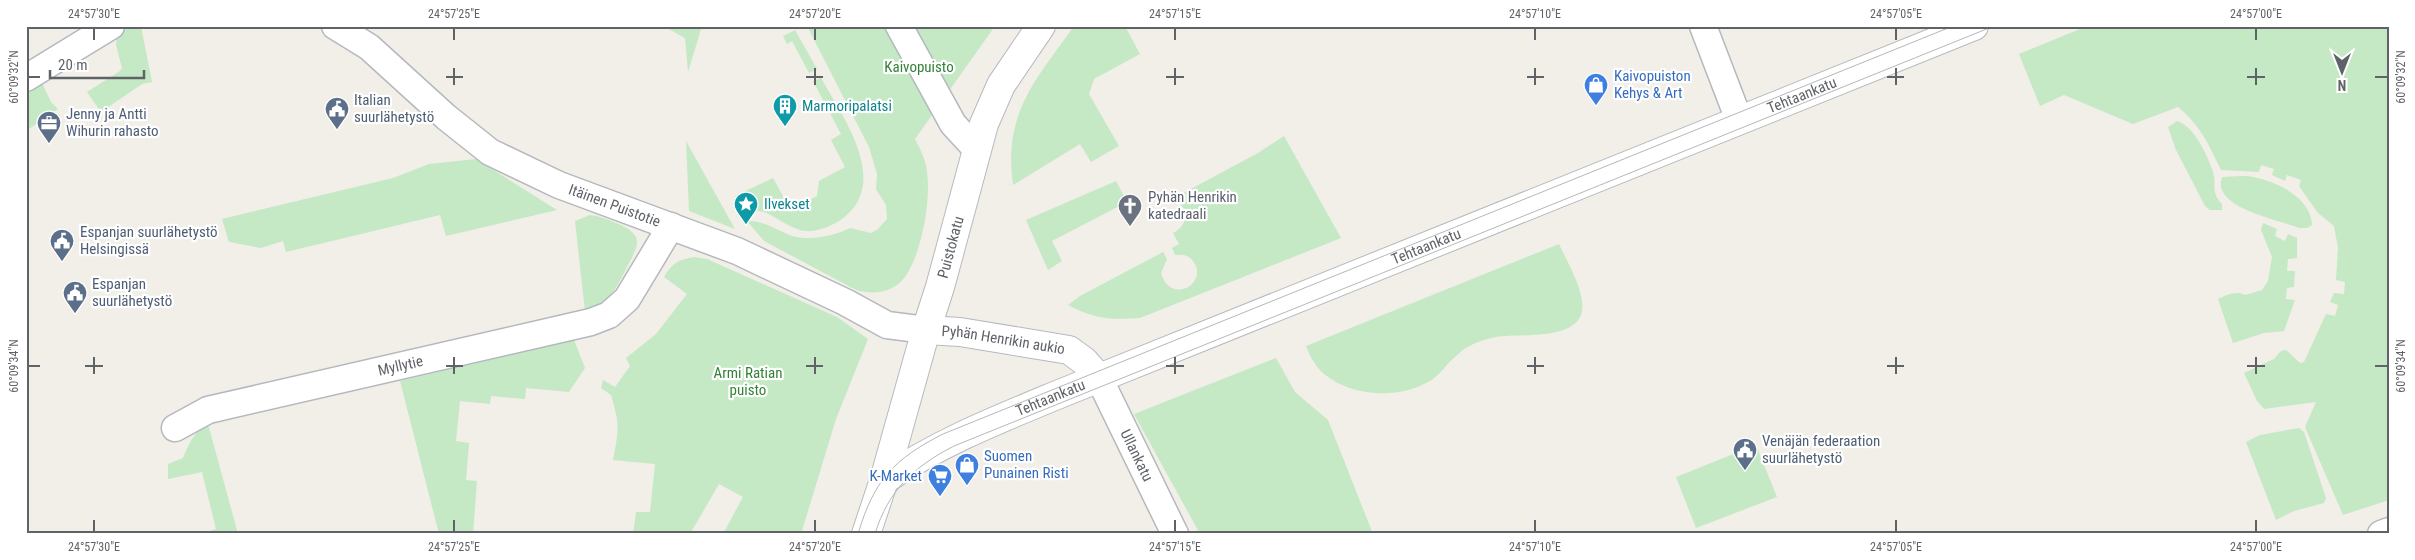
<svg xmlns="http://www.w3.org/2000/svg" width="2415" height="560" viewBox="0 0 2415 560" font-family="'Roboto Condensed',sans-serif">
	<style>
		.green { fill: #c5e8c5 }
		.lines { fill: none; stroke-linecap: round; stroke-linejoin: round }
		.street-casing { stroke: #b5b8bc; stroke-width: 29 }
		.secondary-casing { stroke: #b6babf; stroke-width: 30 }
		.street { stroke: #fff; stroke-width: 26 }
		.secondary { stroke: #fff; stroke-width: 28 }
		.tram { stroke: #b6b7b8; stroke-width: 1 }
		.ticks { fill: none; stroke: #5f6368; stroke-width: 2 }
		.labels { text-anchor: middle; stroke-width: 4.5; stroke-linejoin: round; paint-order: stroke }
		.park-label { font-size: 15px; fill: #348238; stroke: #fff }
		.shop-label { font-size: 15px; fill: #366cbe; stroke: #fff; text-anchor: start }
		.street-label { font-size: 15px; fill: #5f6368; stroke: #fff }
		.service-label { font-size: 15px; fill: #4e5e75; stroke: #fff; text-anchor: start }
		.culture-label { font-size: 15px; fill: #0d838f; stroke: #fff; text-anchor: start }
		.worship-label { font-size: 15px; fill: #5b616d; stroke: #fff; text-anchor: start }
		.neatline { fill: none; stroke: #5f6368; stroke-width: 2 }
		.ticks-label { font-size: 12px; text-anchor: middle; fill: #5f6368 }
	</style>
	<rect width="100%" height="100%" fill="#f1efe8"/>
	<g class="green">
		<path d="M131,26H141L152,82L142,84L101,112L87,92L120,71L122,68L116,45L117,35Z"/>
		<path d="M663,26H702L688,72L685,38Z"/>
		<path d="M807,26H995L915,139C921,150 926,161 927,172C931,200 922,253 905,277C893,293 874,295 856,290L764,241L747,221C767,221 775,230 792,236C811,241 834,236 850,228L871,233L878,229L887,219L886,205L876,189L877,174L869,147Z"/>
		<path d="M1074,26H1125L1140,54L1094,79L1089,94L1119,146L1091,162L1080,144L1013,185C1003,113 1035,81 1074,26Z"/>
		<path d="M2087,26H2389V500L2343,515L2305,427L2316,402L2264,409L2257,401L2244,373L2274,359L2281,351L2286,350L2300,363L2304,362L2326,314L2335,316L2338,305L2330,302L2334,293L2344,294L2345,282L2336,280L2338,248L2334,226L2318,213L2299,186L2301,180L2287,175L2285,181L2272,175L2274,169L2261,165L2259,172L2221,170C2209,145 2200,125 2178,107L2133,124L2064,95L2040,106L2019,54Z"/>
		<path d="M795,30L817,69L809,73L792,41L787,44L783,36Z"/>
		<path d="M821,78C844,119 893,185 839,221C830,227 811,234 800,230C779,224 766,205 745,212L735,196L773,178L785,200L800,205L817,196L819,181L845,167L831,140L841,134L813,81Z"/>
		<path d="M41,81L51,102L58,109L26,131V90Z"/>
		<path d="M2177,121C2194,126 2208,156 2213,172C2217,186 2210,191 2222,204V210H2210L2205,206L2176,150L2168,127Z"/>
		<path d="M1284,136L1341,238L1140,318C1110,320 1095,319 1068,305L1080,296L1163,252L1167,259L1161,273C1170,306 1210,283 1193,261C1189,255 1182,254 1175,255L1172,248L1179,244L1173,233C1189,225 1189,208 1174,198L1258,153Z"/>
		<path d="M686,141L735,229L689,211Z"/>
		<path d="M476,159L557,210L446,236L440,215L286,252L283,241L261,248L229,242L222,219L393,178L429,164Z"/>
		<path d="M2222,177C2232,177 2244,175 2253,177C2278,182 2311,198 2312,225L2307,228H2299C2278,219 2211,208 2222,177Z"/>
		<path d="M1116,181L1127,202L1052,241L1062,261L1048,270L1026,220Z"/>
		<path d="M590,215C599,216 607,219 616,223C649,236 636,248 624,273C613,293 608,305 585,311L575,221Z"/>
		<path d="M2263,223L2277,229L2275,236L2285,241L2288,234L2297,238V258L2288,259L2287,271H2295L2294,287L2287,288L2286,299L2295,300L2284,331L2264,333L2233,343L2218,299C2225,295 2237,290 2245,295L2262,290L2268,281L2272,257L2261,230Z"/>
		<path d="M1559,244C1567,262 1588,296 1581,315C1570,341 1518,333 1496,337C1481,340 1467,345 1456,356C1446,364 1440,376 1428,382C1398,399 1352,397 1324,374C1315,366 1310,356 1306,346Z"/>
		<path d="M694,257L707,259L837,317L868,339L836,419L801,534H723L743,497L719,484L690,534H633L636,512H650L655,464L613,460C619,429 620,425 611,395L601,388L603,380L615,387L630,366L626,358L656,334L687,294L664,277C671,264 679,259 694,257Z"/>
		<path d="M574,340L585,368L569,392L526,388L525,399L491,396L490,404L460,401L456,441L469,443L466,480L477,481L473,534H439L400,381Z"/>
		<path d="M1276,358L1295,392L1328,420L1373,534H1200L1134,414Z"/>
		<path d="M208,424L238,534H200L216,529L202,472L168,479V464L183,458C189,444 194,431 208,424Z"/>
		<path d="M2299,428L2304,432L2326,498L2324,503L2294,511L2276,520L2246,442L2260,435Z"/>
		<path d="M1756,445L1777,497L1696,528L1676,477Z"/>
	</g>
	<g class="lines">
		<defs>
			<g id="street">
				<path id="s1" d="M335,26L369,47L446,117L490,152L559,185L737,251L845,302L887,325L926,330"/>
				<path d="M899,26L953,124L976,149"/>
				<path d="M1703,26L1739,120"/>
				<path d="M26,78L111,26"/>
				<path id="s2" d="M1099,378L1175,534"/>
				<path id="s3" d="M175,428L208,410L591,322L609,315L627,299L671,226"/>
				<path d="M2381,534L2389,531"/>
			</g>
			<g id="secondary">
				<path id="s4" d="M926,330L960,332L1069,350L1084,361L1099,378"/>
				<path id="s5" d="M884,480C940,442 999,419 1062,393L1974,26"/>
				<path id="s6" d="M866,534L884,480L926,330L940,287L984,124L1001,85L1041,26"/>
			</g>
		</defs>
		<use href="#street" class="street-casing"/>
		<use href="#secondary" class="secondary-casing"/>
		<use href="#street" class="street"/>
		<use href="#secondary" class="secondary"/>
		<g class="tram">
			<path d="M858,534C874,480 894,459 943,434L1953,26"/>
			<path d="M875,534C888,490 915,466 954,446L1994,26"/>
		</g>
	</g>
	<path class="ticks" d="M94,28V40M454,28V40M815,28V40M1175,28V40M1535,28V40M1896,28V40M2256,28V40M454,68V85M815,68V85M1175,68V85M1535,68V85M1896,68V85M2256,68V85M28,77H40M446,77H463M806,77H823M1166,77H1184M1527,77H1544M1887,77H1904M2247,77H2265M2375,77H2388M94,357V374M454,357V374M815,357V374M1175,357V374M1535,357V374M1896,357V374M2256,357V374M28,366H40M85,366H103M446,366H463M806,366H823M1166,366H1184M1527,366H1544M1887,366H1904M2247,366H2265M2375,366H2388M94,520V532M454,520V532M815,520V532M1175,520V532M1535,520V532M1896,520V532M2256,520V532"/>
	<defs>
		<symbol id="shop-pin" viewBox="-11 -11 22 30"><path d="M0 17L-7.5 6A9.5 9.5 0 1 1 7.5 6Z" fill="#3f7fe0" stroke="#fff"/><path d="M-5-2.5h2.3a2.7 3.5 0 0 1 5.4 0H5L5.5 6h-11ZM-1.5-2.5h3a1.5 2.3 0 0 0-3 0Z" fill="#fff"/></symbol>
		<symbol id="building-pin" viewBox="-11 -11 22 30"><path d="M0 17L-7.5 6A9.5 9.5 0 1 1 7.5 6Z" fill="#0f9aa8" stroke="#fff"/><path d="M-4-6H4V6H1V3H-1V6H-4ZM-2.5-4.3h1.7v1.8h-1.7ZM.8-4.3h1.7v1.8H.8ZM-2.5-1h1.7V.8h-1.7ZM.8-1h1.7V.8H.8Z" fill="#fff"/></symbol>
		<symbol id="civic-pin" viewBox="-11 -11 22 30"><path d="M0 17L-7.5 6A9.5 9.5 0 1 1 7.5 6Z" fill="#5c6f8a" stroke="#fff"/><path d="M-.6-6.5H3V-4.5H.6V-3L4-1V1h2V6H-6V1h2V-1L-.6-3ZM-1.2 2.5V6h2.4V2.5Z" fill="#fff"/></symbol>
		<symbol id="office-pin" viewBox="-11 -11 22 30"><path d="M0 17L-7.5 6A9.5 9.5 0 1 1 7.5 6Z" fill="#5c6f8a" stroke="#fff"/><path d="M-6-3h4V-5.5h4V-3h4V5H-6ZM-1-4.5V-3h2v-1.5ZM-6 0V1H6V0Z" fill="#fff"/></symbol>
		<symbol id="sight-pin" viewBox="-11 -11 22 30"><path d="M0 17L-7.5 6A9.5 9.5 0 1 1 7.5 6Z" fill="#0f9aa8" stroke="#fff"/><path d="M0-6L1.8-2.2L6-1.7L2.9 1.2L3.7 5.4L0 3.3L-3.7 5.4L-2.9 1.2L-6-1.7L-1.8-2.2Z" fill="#fff"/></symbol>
		<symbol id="church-pin" viewBox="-11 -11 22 30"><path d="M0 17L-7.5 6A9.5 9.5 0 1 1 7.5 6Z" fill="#6b7280" stroke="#fff"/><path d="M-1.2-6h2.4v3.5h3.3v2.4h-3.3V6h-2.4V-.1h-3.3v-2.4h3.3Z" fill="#fff"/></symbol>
		<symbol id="supermarket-pin" viewBox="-11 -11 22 30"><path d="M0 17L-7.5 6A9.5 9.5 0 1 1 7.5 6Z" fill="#3f7fe0" stroke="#fff"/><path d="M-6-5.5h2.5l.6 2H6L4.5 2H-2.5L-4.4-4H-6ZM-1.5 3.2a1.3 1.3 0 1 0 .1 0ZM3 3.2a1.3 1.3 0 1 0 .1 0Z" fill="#fff"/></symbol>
	</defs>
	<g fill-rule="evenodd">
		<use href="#shop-pin" x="1582" y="71" width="28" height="38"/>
		<use href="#building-pin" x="771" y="92" width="28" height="38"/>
		<use href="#civic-pin" x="323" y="95" width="28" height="38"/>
		<use href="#office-pin" x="35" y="109" width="28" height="38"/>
		<use href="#sight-pin" x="732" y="190" width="28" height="38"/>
		<use href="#church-pin" x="1116" y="192" width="28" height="38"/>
		<use href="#civic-pin" x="48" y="227" width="28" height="38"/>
		<use href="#civic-pin" x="61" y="279" width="28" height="38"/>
		<use href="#civic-pin" x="1731" y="436" width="28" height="38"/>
		<use href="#shop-pin" x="953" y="451" width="28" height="38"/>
		<use href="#supermarket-pin" x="926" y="462" width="28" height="38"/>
	</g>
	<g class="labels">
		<g class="park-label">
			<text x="919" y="72">Kaivopuisto</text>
			<text x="748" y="378">Armi Ratian<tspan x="748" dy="17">puisto</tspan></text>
		</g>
		<g class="shop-label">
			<text x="1614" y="81">Kaivopuiston<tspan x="1614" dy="17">Kehys &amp; Art</tspan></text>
			<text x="984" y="461">Suomen<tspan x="984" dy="17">Punainen Risti</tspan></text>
			<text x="922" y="481" text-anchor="end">K-Market</text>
		</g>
		<g class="street-label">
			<text dy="5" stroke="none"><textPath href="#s5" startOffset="996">Tehtaankatu</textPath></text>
			<text dy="5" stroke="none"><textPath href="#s1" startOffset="336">Itäinen Puistotie</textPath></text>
			<text dy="5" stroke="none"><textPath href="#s5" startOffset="591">Tehtaankatu</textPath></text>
			<text dy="5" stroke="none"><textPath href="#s6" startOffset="299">Puistokatu</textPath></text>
			<text dy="5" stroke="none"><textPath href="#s4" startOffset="78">Pyhän Henrikin aukio</textPath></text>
			<text dy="5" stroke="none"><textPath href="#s3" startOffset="235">Myllytie</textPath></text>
			<text dy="5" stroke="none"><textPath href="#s5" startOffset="186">Tehtaankatu</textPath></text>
			<text dy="5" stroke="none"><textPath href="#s2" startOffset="86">Ullankatu</textPath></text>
		</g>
		<g class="service-label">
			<text x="354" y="105">Italian<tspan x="354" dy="17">suurlähetystö</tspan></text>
			<text x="66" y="119">Jenny ja Antti<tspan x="66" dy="17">Wihurin rahasto</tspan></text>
			<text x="80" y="237">Espanjan suurlähetystö<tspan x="80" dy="17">Helsingissä</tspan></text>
			<text x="92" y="289">Espanjan<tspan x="92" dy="17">suurlähetystö</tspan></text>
			<text x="1762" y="446">Venäjän federaation<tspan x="1762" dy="17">suurlähetystö</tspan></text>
		</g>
		<g class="culture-label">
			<text x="802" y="111">Marmoripalatsi</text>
			<text x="764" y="209">Ilvekset</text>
		</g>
		<g class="worship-label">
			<text x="1148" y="202">Pyhän Henrikin<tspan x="1148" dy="17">katedraali</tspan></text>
		</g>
	</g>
	<rect width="2415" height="560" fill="none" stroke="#ffffff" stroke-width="55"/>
	<g transform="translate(2342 72) rotate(180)" stroke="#ffffff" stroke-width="4" paint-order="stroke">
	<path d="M0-4L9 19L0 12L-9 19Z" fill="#5f6368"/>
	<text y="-8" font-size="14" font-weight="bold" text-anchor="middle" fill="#5f6368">N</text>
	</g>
	<path d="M50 70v8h94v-8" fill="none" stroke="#5f6368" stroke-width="2.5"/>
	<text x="58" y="70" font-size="15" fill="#5f6368" stroke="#ffffff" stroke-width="4" paint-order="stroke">20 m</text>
	<rect x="28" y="28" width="2360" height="504" class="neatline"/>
	<g class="ticks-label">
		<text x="94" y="18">24°57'30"E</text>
		<text x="454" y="18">24°57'25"E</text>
		<text x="815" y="18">24°57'20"E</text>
		<text x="1175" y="18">24°57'15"E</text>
		<text x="1535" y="18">24°57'10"E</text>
		<text x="1896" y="18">24°57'05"E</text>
		<text x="2256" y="18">24°57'00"E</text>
		<text transform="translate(2401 77) rotate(-90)" y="4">60°09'32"N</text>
		<text transform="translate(14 77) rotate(-90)" y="4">60°09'32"N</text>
		<text transform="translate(2401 366) rotate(-90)" y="4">60°09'34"N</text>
		<text transform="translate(14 366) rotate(-90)" y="4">60°09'34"N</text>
		<text x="94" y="551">24°57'30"E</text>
		<text x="454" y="551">24°57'25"E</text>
		<text x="815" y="551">24°57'20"E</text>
		<text x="1175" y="551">24°57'15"E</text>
		<text x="1535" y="551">24°57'10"E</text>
		<text x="1896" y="551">24°57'05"E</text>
		<text x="2256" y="551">24°57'00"E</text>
	</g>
</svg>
